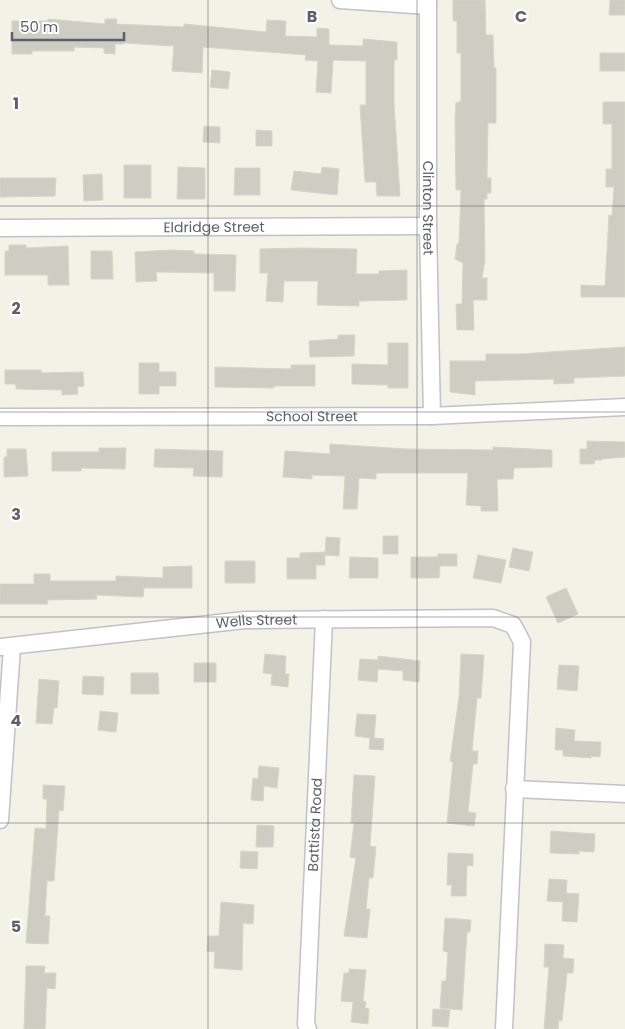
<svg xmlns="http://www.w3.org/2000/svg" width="625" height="1029" viewBox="0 0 625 1029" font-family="Poppins,sans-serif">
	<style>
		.building { fill: #cdcdc4; stroke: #d7d6c4 }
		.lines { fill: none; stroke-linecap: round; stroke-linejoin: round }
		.minor-casing { stroke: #c0c2c9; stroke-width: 19 }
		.minor { stroke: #fff; stroke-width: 16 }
		.grid { fill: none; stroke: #5e6069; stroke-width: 1; stroke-opacity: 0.55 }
		.labels { text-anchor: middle; stroke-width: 4.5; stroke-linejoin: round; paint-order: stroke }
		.street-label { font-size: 14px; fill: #5e6069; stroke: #fff }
		.grid-label { font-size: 16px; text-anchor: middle; font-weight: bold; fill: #5e6069; stroke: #fff; stroke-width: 4.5; stroke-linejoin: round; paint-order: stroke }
	</style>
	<rect width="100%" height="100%" fill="#f2f2e7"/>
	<g class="building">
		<path d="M453,0H485L486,35H493L494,68H496V123H488L487,178H491V193H487V199H484L485,260L482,278H487V300H473L474,330H457L456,304H462L463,263L455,259L457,244L459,243L461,190H456L455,120L456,103L461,101V53H457V21H453Z"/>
		<path d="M610,0H625V15H609Z"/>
		<path d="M48,19L105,24V19H117L116,24L184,27V24L205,26L266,32L267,20L286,21L285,36L317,37V28L329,29V45L363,46V39L397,42V60H394V104L400,196H377L376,182H365L360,105H366V61L333,60L331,93L316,92L318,61L305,60L306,55L203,47L202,73L172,71L174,46L124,43V44H115V54L104,53V48L74,47V51H32V54H12V21H48Z"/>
		<rect x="600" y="53" width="25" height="18"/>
		<path d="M212,70L230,72L228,89L210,87Z"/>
		<path d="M603,102H625V297H581V285L605,286L609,215L612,216L614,187H606V169H612V124H603Z"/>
		<path d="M204,126L220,127V143L203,142Z"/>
		<path d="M256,130L272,131V146H256Z"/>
		<rect x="124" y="165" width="27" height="33"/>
		<path d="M178,167L205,168V199H177Z"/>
		<path d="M322,167L339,169L337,195L291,190L294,171L321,174Z"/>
		<path d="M235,168H260V195H234Z"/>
		<path d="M102,174L103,200L84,201L83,175Z"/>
		<path d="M0,178H56L55,196L0,197Z"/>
		<path d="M9,245H26V248L68,246L69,285H48V275H5V251H9Z"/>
		<path d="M300,248L357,249L356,274H379V271L407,270V300L359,301V306L317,305L318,281H284L283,302L266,301L268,273H260V249Z"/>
		<path d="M171,250L194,251V254L236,255L235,291H214V273L156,272L157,281L136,282L135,252Z"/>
		<path d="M91,251H112L113,279H91Z"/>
		<path d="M338,335H355L354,356L310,357L309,341L338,339Z"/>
		<path d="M388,343H408V388H388V385L352,384V364L388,365Z"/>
		<path d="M625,347V376L574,378V383L554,384V379L475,381V395L450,392V361H486V354H520Z"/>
		<path d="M139,363H159V372H176V386H159V394H139Z"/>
		<path d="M291,365H315V386H274V388L215,387V367L291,369Z"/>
		<path d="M5,370H41V373L83,372L84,386L77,387L78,394L62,395V390L16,389V384H5Z"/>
		<path d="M587,441L625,442V457L602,459V460H595L594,464H580V449H587Z"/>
		<path d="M330,444L406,449L493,450V447L552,450V467L514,468L513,479H497L498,511H481V506L466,505L468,473H376V479L359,478L357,509H343L345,476L312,475V479L283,477L285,451L330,454Z"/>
		<path d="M99,448H126L125,469L81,468V471H52V452H99Z"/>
		<path d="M7,449H26L28,476L4,477V457H7Z"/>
		<path d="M155,449L223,451L222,477L193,476L194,468L154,467Z"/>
		<rect x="383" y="536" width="15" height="18"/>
		<path d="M326,537L340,538L339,556L325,555Z"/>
		<path d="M513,548L533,552L529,571L509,567Z"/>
		<path d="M325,552V565H316V579H287V558H300V553Z"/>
		<path d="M438,554H457V566H440L439,578H411V557H438Z"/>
		<path d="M478,555L506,560L501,583L473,578Z"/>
		<path d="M350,557L378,558V578H349Z"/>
		<rect x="225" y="561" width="30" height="22"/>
		<path d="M192,566V588H144L143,597L96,595L97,599L47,600L48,604H0V584H34V574H50V581H116V576L163,578V567Z"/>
		<path d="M566,588L578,614L558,623L546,597Z"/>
		<path d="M265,654L286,656L285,674H289L288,687L271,685L272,674L263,673Z"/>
		<path d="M461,654L484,655L481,698H477L472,751H478L477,764H473L468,812L476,813L474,826L447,823L453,762L450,761L459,697Z"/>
		<path d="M378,656L420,661L419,682L403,680V671L378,669L377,682L358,680L360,659L378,660Z"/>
		<rect x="194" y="663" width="22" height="19"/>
		<path d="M559,665L579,666L577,691L557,689Z"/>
		<path d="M131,673H158L159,694H131Z"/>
		<path d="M83,676L104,677L103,695L82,694Z"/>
		<path d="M39,679L59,681L57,708H54L52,724L36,723Z"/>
		<path d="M100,711L118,713L116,732L98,730Z"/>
		<path d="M357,714L376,715L374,738L384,739L383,750L369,749L370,738L355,736Z"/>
		<path d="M556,728L575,730L574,741L601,742L600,757L591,756V758L563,756V750H555Z"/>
		<path d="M259,766L279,768L277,788L264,786L263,801L251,800L253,778L258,779Z"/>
		<path d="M354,775L375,776L370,846L376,847L373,878H369L366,909H370L367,938L344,936L356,858L350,857L354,823H351Z"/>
		<path d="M43,785L65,786L63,811L59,810L54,881H47L45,916H50L48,944L26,943L35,828L46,829L47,799H43Z"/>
		<path d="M257,825L274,826L273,847H256Z"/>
		<path d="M551,831L595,834L594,852L579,851V854L550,853Z"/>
		<path d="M241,851L258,852L257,869L240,868Z"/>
		<path d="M448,853L473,854V866L467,865L466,896H451L452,885H447Z"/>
		<path d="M549,879L567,880L566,893L579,894L577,922L562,921L563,902L547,901Z"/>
		<path d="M221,902L254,905L253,924L243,923L242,970L214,968L215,952L207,951L208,936H219Z"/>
		<path d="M445,918L471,920L470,932H467L462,1010L440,1008L442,981H446L448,952L443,951Z"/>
		<path d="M545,944L564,945L563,958L574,959L573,973H567L562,1021L559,1020L558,1029H544L549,967H544Z"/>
		<path d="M26,966H45L44,973H56L55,989L47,988L45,1029H24Z"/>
		<path d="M349,969L366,970L363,1001L366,1002L365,1008L369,1009L368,1024L351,1022L353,1002L341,1001L344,973H349Z"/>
		<path d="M433,1009L450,1010L448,1027L432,1026Z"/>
	</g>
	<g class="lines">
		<defs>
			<g id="minor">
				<path d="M340,0L428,6"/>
				<path id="s1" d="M428,0V226L432,416"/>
				<path id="s2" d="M0,228L428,226"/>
				<path id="s3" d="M0,417L432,416L625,407"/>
				<path id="s4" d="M0,647L245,620L493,618L513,625L522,642L504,1029"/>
				<path d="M514,789L625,794"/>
				<path d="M0,820L12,647"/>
				<path id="s5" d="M308,1029L306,1024L324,619"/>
			</g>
		</defs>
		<use href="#minor" class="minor-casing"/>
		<use href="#minor" class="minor"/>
	</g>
	<path class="grid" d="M208,0V1029M417,0V1029M0,206H625M0,412H625M0,617H625M0,823H625"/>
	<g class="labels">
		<g class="street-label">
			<text dy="5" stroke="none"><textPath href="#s1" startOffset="208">Clinton Street</textPath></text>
			<text dy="5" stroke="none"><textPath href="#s2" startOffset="214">Eldridge Street</textPath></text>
			<text dy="5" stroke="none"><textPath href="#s3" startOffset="312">School Street</textPath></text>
			<text dy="5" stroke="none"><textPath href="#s4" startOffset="258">Wells Street</textPath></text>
			<text dy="5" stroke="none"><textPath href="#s5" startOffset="205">Battista Road</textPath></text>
		</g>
	</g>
	<g class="grid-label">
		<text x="312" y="22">B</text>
		<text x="521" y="22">C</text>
		<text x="16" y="109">1</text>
		<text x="16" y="314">2</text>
		<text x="16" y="520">3</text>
		<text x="16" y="726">4</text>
		<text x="16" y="932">5</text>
	</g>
	<path d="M12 32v8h112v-8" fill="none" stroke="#5e6069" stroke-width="2.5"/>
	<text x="20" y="32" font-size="15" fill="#5e6069" stroke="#ffffff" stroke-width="4" paint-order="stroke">50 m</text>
</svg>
